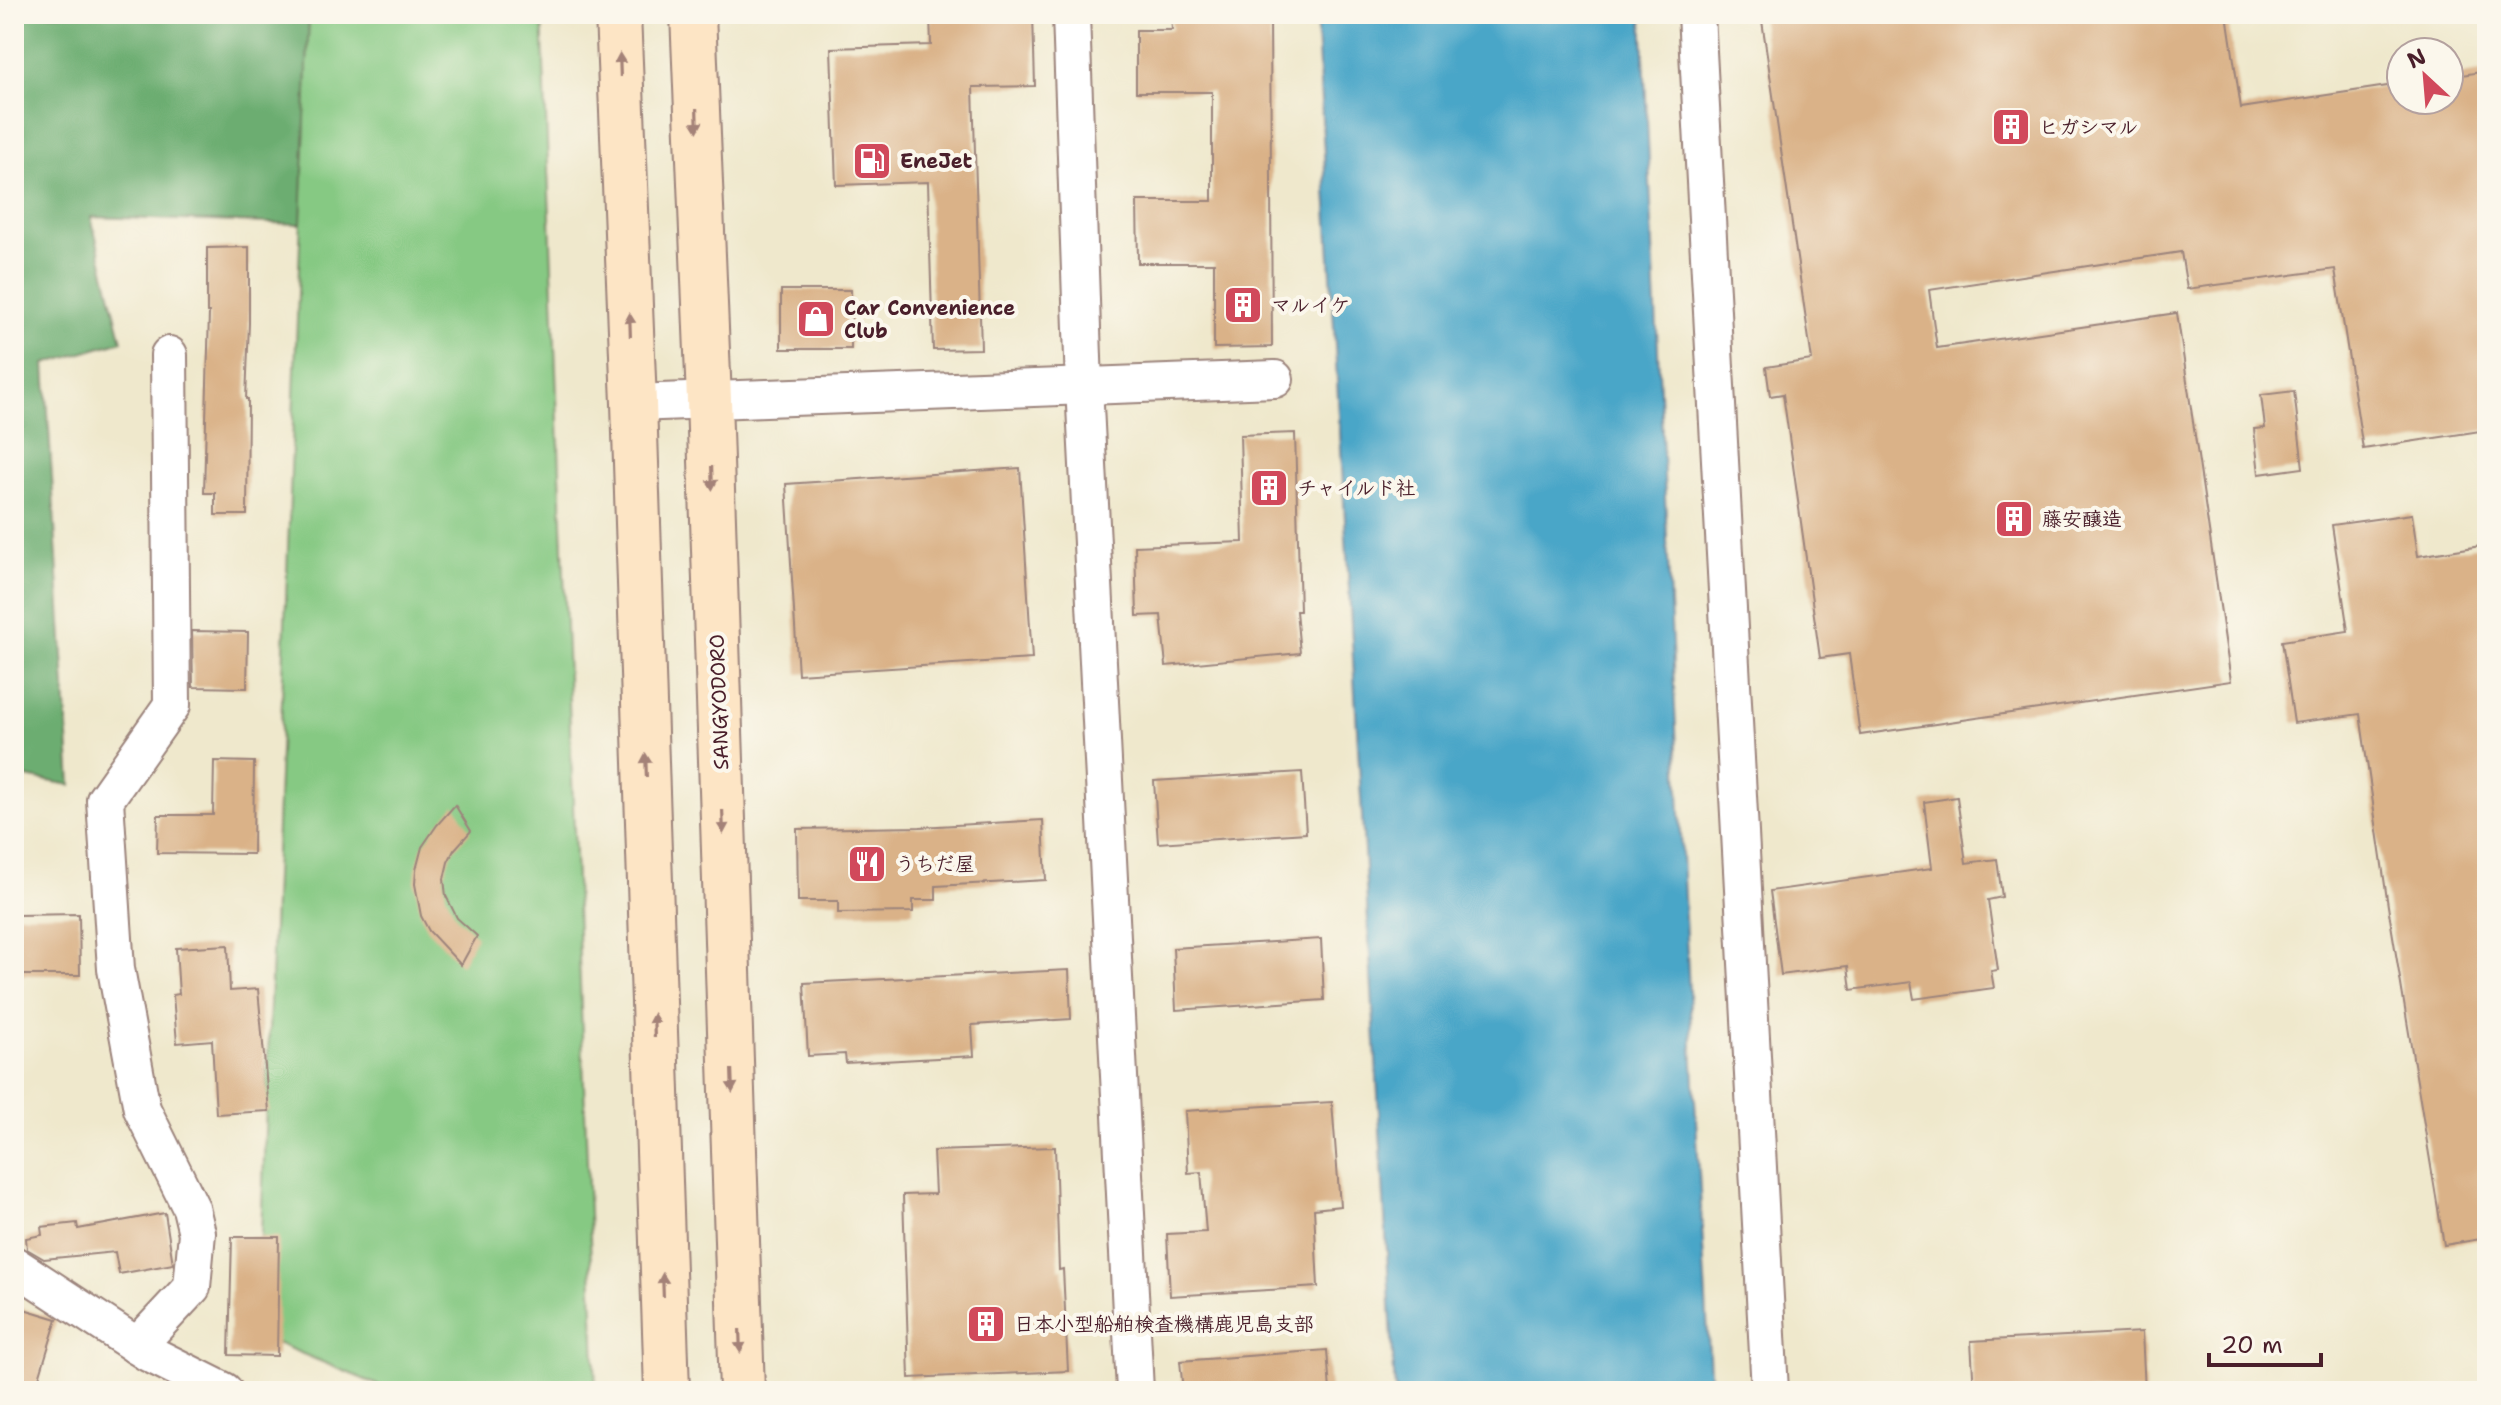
<svg xmlns="http://www.w3.org/2000/svg" width="2501" height="1405" viewBox="0 0 2501 1405" font-family="'Shantell Sans','Klee One',sans-serif">
	<style>
		.green { fill: #86c983; stroke: #687457; stroke-width: 2 }
		.forest { fill: #6cad71; stroke: #5b664e; stroke-width: 2 }
		.water { fill: #49a6c8; stroke: #4a627a; stroke-width: 2 }
		.building { fill: #dab288 }
		.lines { fill: none; stroke-linecap: round; stroke-linejoin: round }
		.minor-casing { stroke: #9c847c; stroke-width: 40 }
		.secondary-casing { stroke: #9c847c; stroke-width: 48 }
		.minor { stroke: #fff; stroke-width: 36 }
		.secondary { stroke: #fde5c5; stroke-width: 44 }
		.oneway { fill: #a48278 }
		.labels { text-anchor: middle; stroke-width: 8; stroke-linejoin: round; paint-order: stroke }
		.poi-label { font-size: 20px; font-weight: bold; fill: #4a1f2b; stroke: #fbf7ec; text-anchor: start }
		.street-label { font-size: 20px; fill: #4a1f2b; stroke: #fbf7ec }
	</style>
	<rect width="100%" height="100%" fill="#fbf7ec"/>
	<filter id="ink" filterUnits="userSpaceOnUse"><feTurbulence type="fractalNoise" baseFrequency=".0125" numOctaves="2"/><feDisplacementMap in="SourceGraphic" scale="16" xChannelSelector="R" yChannelSelector="G"/><feConvolveMatrix kernelMatrix="1 2 1 2 8 2 1 2 1" color-interpolation-filters="sRGB"/></filter>
	<filter id="wash" filterUnits="userSpaceOnUse"><feTurbulence type="fractalNoise" baseFrequency=".006" numOctaves="4" result="noise"/><feDisplacementMap in="SourceGraphic" scale="32" xChannelSelector="R" yChannelSelector="G"/><feGaussianBlur stdDeviation="1.8" result="paint"/><feColorMatrix in="noise" values="0 0 0 0 0 0 0 0 0 0 0 0 0 0 0 0 0 1.4 0 .05"/><feComposite in="paint" operator="in"/></filter>
	<g filter="url(#wash)">
		<rect width="100%" height="100%" fill="#efe8cc"/>
		<path class="green" d="M309,14H542L596,1391H392L257,1335Z"/>
		<path class="forest" d="M14,14H309L301,224L91,217L122,341L45,364L71,785L14,775Z"/>
		<path class="water" d="M1316,14H1642L1685,918L1711,1391H1395Z"/>
		<g id="blocks">
			<g class="building">
				<path d="M1033,14L1035,86L973,87L981,349L933,350L928,182L836,185L831,48L931,45L930,16Z"/>
				<path d="M1171,14H1270L1272,347L1214,348V263H1138L1137,201H1212V92H1136V30H1172Z"/>
				<path d="M1761,14H2227L2241,108L2401,84V100H2449V77L2487,71V430L2363,449L2335,269L2187,289L2181,252L1929,290L1937,348L2177,313L2231,681L1860,735L1849,654L1820,658L1783,394L1770,396L1766,367L1812,360Z"/>
				<path d="M249,247V323L246,399H248L247,515H215V493H204L209,312H207V248Z"/>
				<rect x="781" y="290" width="70" height="59"/>
				<path d="M2294,391L2303,468L2259,474L2254,429L2265,428L2261,395Z"/>
				<path d="M1295,433L1300,611H1296L1300,653L1166,666L1161,615L1137,616L1135,546L1243,542L1240,435Z"/>
				<path d="M1020,468L1032,659L798,674L786,484Z"/>
				<path d="M2412,514L2418,556L2487,545V1238L2444,1245L2388,906L2360,714L2294,723L2282,641L2348,631L2332,525Z"/>
				<path d="M192,631L248,632L247,688L193,687Z"/>
				<path d="M214,761L254,762L253,854L157,853L158,815H213Z"/>
				<path d="M1302,772L1306,833L1158,843L1154,781Z"/>
				<path d="M1957,797L1966,863L1997,859L2002,897L1988,900L1998,970L1991,971L1994,988L1914,999L1911,982L1851,990L1848,966L1781,975L1770,891L1932,868L1924,802Z"/>
				<path d="M455,805L471,831L454,850L448,862L444,879L446,896L457,918L477,936L461,965L429,931L421,916L415,884L416,870L422,847L437,825Z"/>
				<path d="M1043,820L1046,880L936,886V900H913V912L838,913V901H798L797,829L920,827Z"/>
				<path d="M79,914L80,975H16V915Z"/>
				<path d="M1321,939L1324,1000L1176,1010L1173,948Z"/>
				<path d="M228,945L230,991L258,989L269,1111L216,1114L212,1040L177,1043L173,995L179,994L176,948Z"/>
				<path d="M1069,970L1071,1019L972,1025L974,1056L846,1063L845,1054L808,1056L804,983Z"/>
				<path d="M1332,1102L1340,1206L1314,1209L1318,1287L1170,1296L1167,1234L1206,1232L1201,1172L1188,1173L1185,1111Z"/>
				<path d="M1055,1147L1059,1270L1063,1269L1068,1371L909,1378L903,1195L935,1194L933,1151Z"/>
				<path d="M165,1213L173,1264L119,1274L115,1252L44,1259L27,1249L26,1238L42,1235L41,1227L77,1223L78,1229Z"/>
				<path d="M232,1237H279L277,1356L229,1355Z"/>
				<path d="M14,1306L57,1319L35,1391H14Z"/>
				<path d="M2142,1332L2145,1391H1974L1971,1341Z"/>
				<path d="M1327,1350L1330,1391H1183L1180,1361Z"/>
			</g>
		</g>
	</g>
	<g filter="url(#ink)">
		<use href="#blocks" fill-opacity="0" stroke="#9c847c" stroke-width="2"/>
		<g class="lines">
			<defs>
				<g id="minor">
					<path d="M1071,14L1084,386L1135,1391"/>
					<path d="M1696,14L1770,1391"/>
					<path d="M634,403L1275,379"/>
					<path d="M14,1265L148,1353L224,1391"/>
					<path d="M137,1346L192,1287L197,1233L191,1208L142,1109L116,969L105,800L172,705L169,355"/>
				</g>
				<g id="secondary">
					<path d="M618,14L634,403L667,1391"/>
					<path d="M693,14L709,400L742,1391"/>
				</g>
			</defs>
			<use href="#minor" class="minor-casing"/>
			<use href="#secondary" class="secondary-casing"/>
			<use href="#minor" class="minor"/>
			<use href="#secondary" class="secondary"/>
		</g>
		<defs><path id="oneway-solid" d="M-6-.8H1V-3.2L6.5 0L1 3.2V.8H-6Z" transform="scale(2)"/></defs>
		<g class="oneway">
			<use href="#oneway-solid" transform="translate(620 65) rotate(-92)"/>
			<use href="#oneway-solid" transform="translate(697 120) rotate(88)"/>
			<use href="#oneway-solid" transform="translate(630 325) rotate(-92)"/>
			<use href="#oneway-solid" transform="translate(712 478) rotate(88)"/>
			<use href="#oneway-solid" transform="translate(646 765) rotate(-92)"/>
			<use href="#oneway-solid" transform="translate(723 822) rotate(88)"/>
			<use href="#oneway-solid" transform="translate(654 1025) rotate(-92)"/>
			<use href="#oneway-solid" transform="translate(732 1081) rotate(88)"/>
			<use href="#oneway-solid" transform="translate(663 1285) rotate(-92)"/>
			<use href="#oneway-solid" transform="translate(740 1341) rotate(88)"/>
		</g>
	</g>
	<defs>
		<symbol id="building-square" viewBox="-11 -11 22 22"><rect x="-9" y="-9" width="18" height="18" rx="4" fill="#d1495b" stroke="#fbf7ec"/><path d="M-4-6H4V6H1V3H-1V6H-4ZM-2.5-4.3h1.7v1.8h-1.7ZM.8-4.3h1.7v1.8H.8ZM-2.5-1h1.7V.8h-1.7ZM.8-1h1.7V.8H.8Z" fill="#fff"/></symbol>
		<symbol id="fuel-square" viewBox="-11 -11 22 22"><rect x="-9" y="-9" width="18" height="18" rx="4" fill="#d1495b" stroke="#fbf7ec"/><path d="M-5.5-6h7V0h2V4h1.3V-2.5L3-4.5l.8-.8L6-3V5H2.5V1h-1V6h-7ZM-4.2-4.7v3.2H.2V-4.7Z" fill="#fff"/></symbol>
		<symbol id="shop-square" viewBox="-11 -11 22 22"><rect x="-9" y="-9" width="18" height="18" rx="4" fill="#d1495b" stroke="#fbf7ec"/><path d="M-5-2.5h2.3a2.7 3.5 0 0 1 5.4 0H5L5.5 6h-11ZM-1.5-2.5h3a1.5 2.3 0 0 0-3 0Z" fill="#fff"/></symbol>
		<symbol id="restaurant-square" viewBox="-11 -11 22 22"><rect x="-9" y="-9" width="18" height="18" rx="4" fill="#d1495b" stroke="#fbf7ec"/><path d="M-5-6h1v4h1v-4h1v4h1v-4h1v5L-1.5 .5V6h-2V.5L-5-1ZM5-6V6H3V1.5H1.5Q1.5-4 5-6Z" fill="#fff"/></symbol>
	</defs>
	<g fill-rule="evenodd">
		<use href="#building-square" x="1989" y="105" width="44" height="44"/>
		<use href="#fuel-square" x="850" y="139" width="44" height="44"/>
		<use href="#building-square" x="1221" y="283" width="44" height="44"/>
		<use href="#shop-square" x="794" y="297" width="44" height="44"/>
		<use href="#building-square" x="1247" y="466" width="44" height="44"/>
		<use href="#building-square" x="1992" y="497" width="44" height="44"/>
		<use href="#restaurant-square" x="845" y="842" width="44" height="44"/>
		<use href="#building-square" x="964" y="1302" width="44" height="44"/>
	</g>
	<g class="labels">
		<g class="poi-label">
			<text x="2039" y="134">ヒガシマル</text>
			<text x="900" y="168">EneJet</text>
			<text x="1271" y="312">マルイケ</text>
			<text x="844" y="315">Car Convenience<tspan x="844" dy="23">Club</tspan></text>
			<text x="1297" y="495">チャイルド社</text>
			<text x="2042" y="526">藤安醸造</text>
			<text x="895" y="871">うちだ屋</text>
			<text x="1014" y="1331">日本小型船舶検査機構鹿児島支部</text>
		</g>
		<g class="street-label">
			<text transform="translate(719 702) rotate(-92)" y="7">SANGYODORO</text>
		</g>
	</g>
	<rect width="2501" height="1405" fill="none" stroke="#fbf7ec" stroke-width="48"/>
	<g transform="translate(2425 76) rotate(334)"><circle r="38" fill="#fbf7ec" stroke="#b4a19f" stroke-width="2"/>
	<path d="M0-6L14 30L0 20L-14 30Z" fill="#d1495b"/>
	<text y="-12" font-size="22" font-weight="bold" text-anchor="middle" fill="#4a1f2b">N</text>
	</g>
	<path d="M2209 1353v12h112v-12" fill="none" stroke="#4a1f2b" stroke-width="4"/>
	<text x="2221" y="1353" font-size="24" fill="#4a1f2b" stroke="#fbf7ec" stroke-width="6" paint-order="stroke">20 m</text>
</svg>
